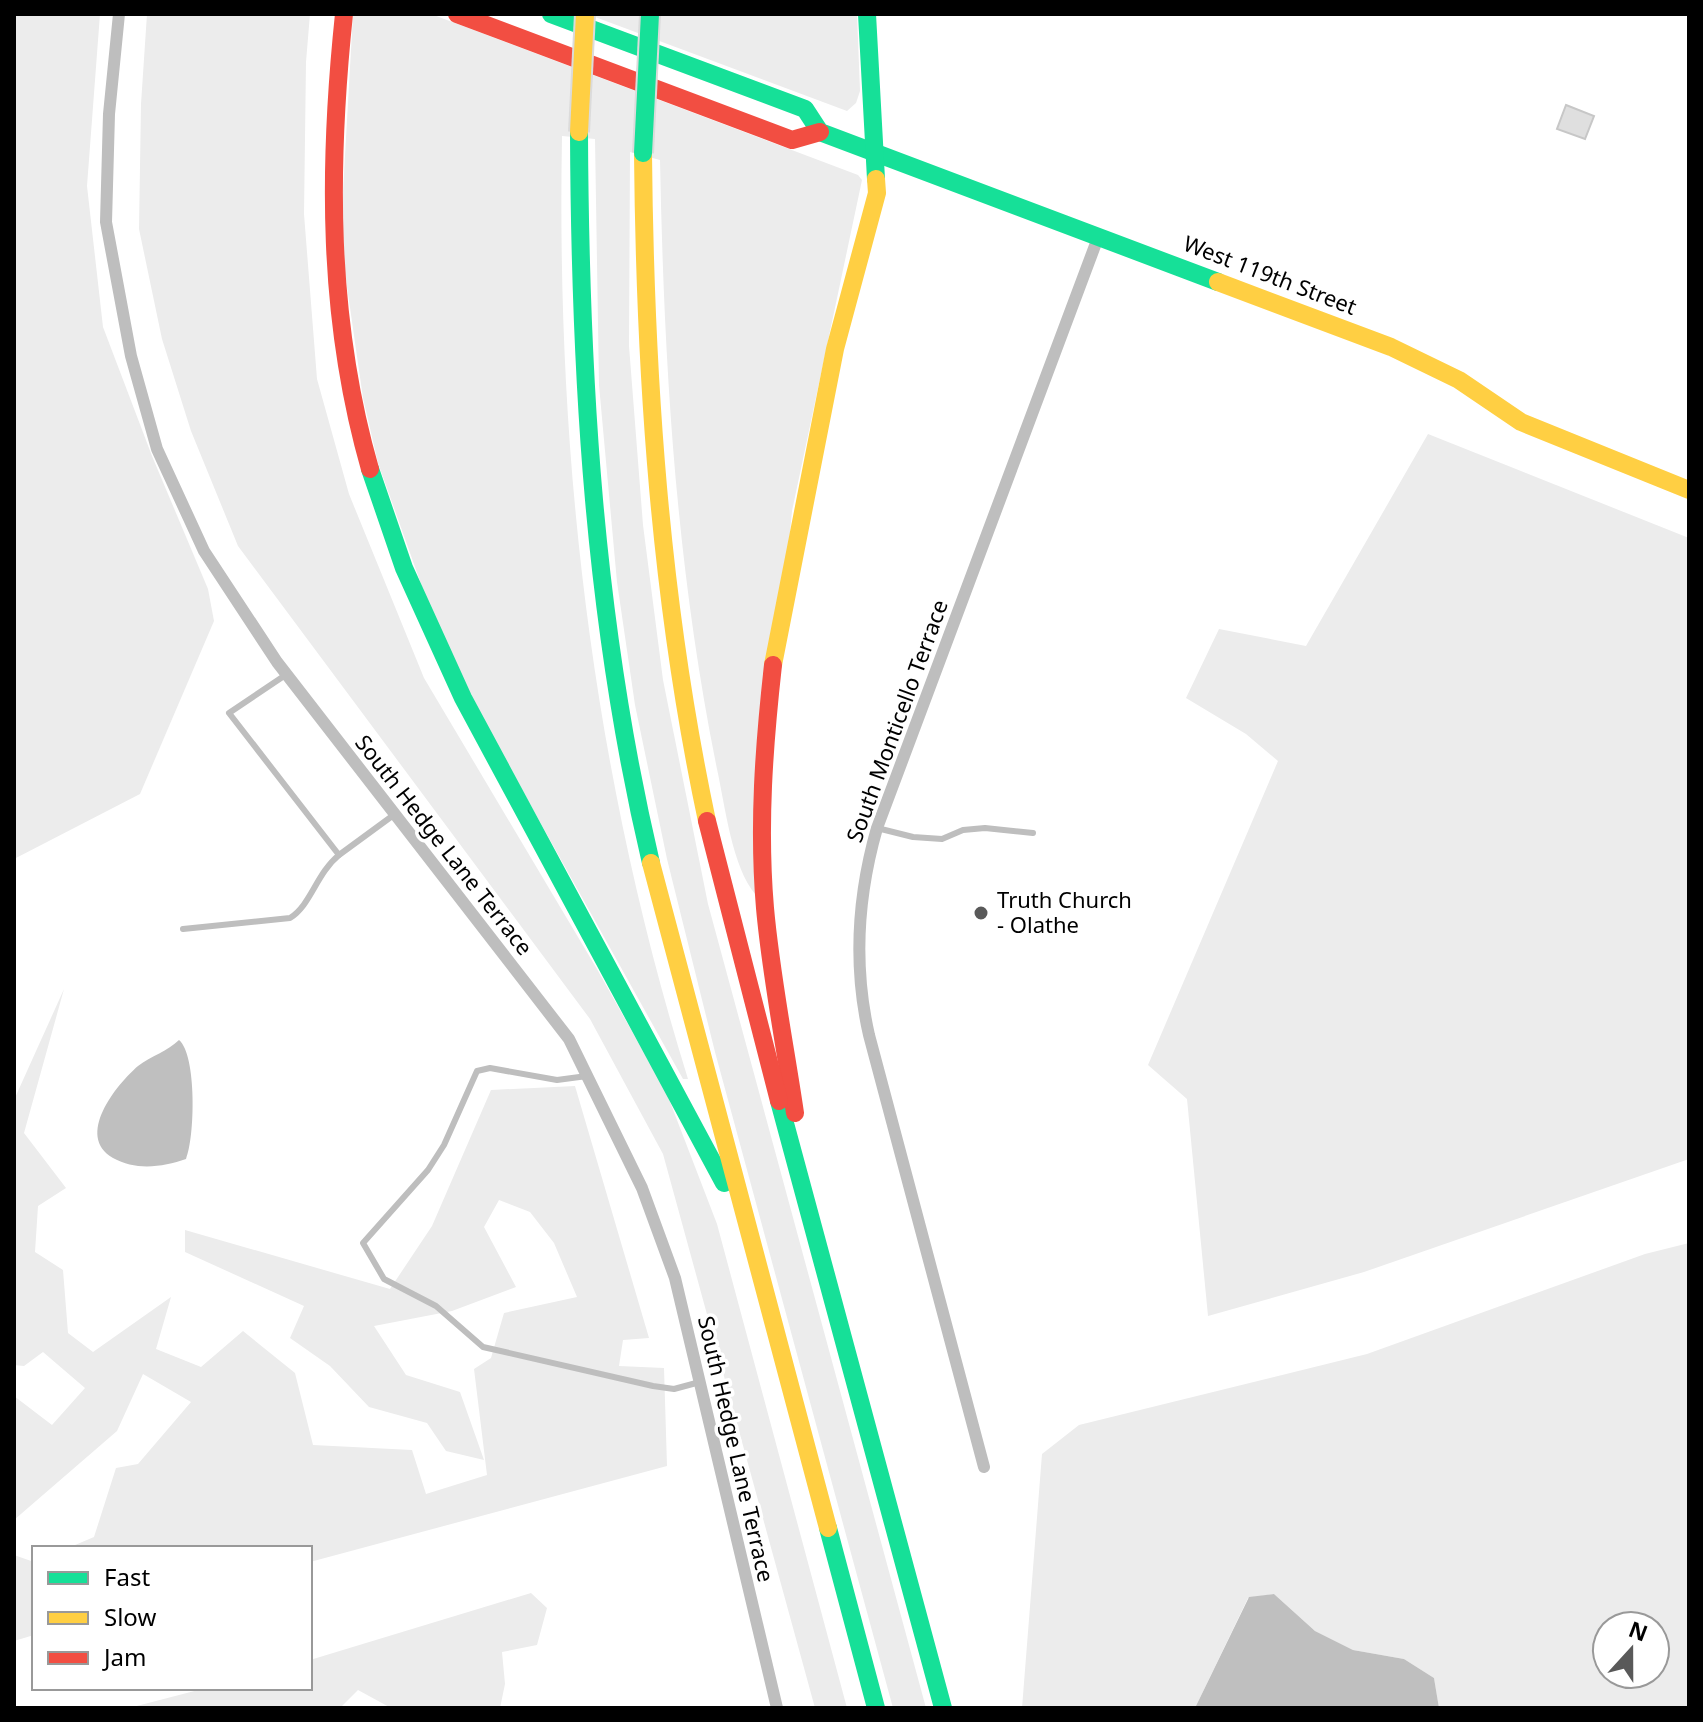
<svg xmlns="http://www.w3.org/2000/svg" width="1703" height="1722" viewBox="0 0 1703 1722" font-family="'Noto Sans',sans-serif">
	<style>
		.green { fill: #ececec; fill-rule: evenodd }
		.water { fill: #bfbfbf }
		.building { fill: #dfdfdf; stroke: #c7c7c7; stroke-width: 2 }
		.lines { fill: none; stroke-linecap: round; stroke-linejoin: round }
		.lane { stroke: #bebebe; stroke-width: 6 }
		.street { stroke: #bebebe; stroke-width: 12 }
		.fast { stroke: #16e098; stroke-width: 18 }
		.slow { stroke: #ffcf43; stroke-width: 18 }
		.jam { stroke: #f24e42; stroke-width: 18 }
		.fast-bridge-casing { stroke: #dbdbdb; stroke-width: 22; stroke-linecap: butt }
		.slow-bridge-casing { stroke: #dbdbdb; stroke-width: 22; stroke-linecap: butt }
		.fast-bridge { stroke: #16e098; stroke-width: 18 }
		.slow-bridge { stroke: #ffcf43; stroke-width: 18 }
		.poi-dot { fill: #595959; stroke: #fff; stroke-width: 3 }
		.labels { text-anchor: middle; stroke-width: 7; stroke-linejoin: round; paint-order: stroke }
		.street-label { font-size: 22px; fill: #000; stroke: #fff }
		.poi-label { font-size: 22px; fill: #000; stroke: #fff; text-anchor: start }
	</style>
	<rect width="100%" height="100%" fill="#fff"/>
	<g class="green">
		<path d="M14,14H100L87,186L103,327L152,456L208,589L214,621L140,794L14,859Z"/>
		<path d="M147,14H310L306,62L304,214L317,379L349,494L424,678L597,969L667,1094L717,1224L847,1708H815L663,1154L590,1019L238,546L191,431L162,339L139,229L141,104Z"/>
		<path d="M353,14H431L858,175L862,180L792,511L756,895C732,868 725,805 717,769C676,567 664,366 660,160L630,152L629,346L643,525L663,680L708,904L926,1708H893L715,1052L667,859L635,705L617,582L599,385L595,139L562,136C556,458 592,770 688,1079H683L491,734L436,626L378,463L363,398L345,273L342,209Z"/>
		<path d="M587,14H857L860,91L856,103L847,111Z"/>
		<path d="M1428,434L1689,538V1159L1364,1272L1208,1316L1187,1099L1148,1065L1278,761L1246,734L1186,698L1219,629L1306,646Z"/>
		<path d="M64,989L24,1133L66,1188L38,1206L35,1252L63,1270L68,1333L93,1352L171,1297L156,1349L201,1367L243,1331L295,1373L313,1445L412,1450L426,1494L487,1475L474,1369L491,1358L504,1313L577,1297L554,1243L530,1212L499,1200L484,1227L516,1287L452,1311L374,1326L406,1375L460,1392L484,1460L446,1451L427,1423L369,1407L330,1366L290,1338L304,1306L185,1252V1230L390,1289L432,1226L491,1090L575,1086L649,1338L623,1340L619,1366L664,1368L667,1466L310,1562V1548H68L94,1537L116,1468L138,1464L191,1402L143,1374L117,1431L14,1520V1396L52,1425L85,1388L43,1352L24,1366L14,1365V1100Z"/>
		<path d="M1689,1243V1708H1439L1434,1678L1404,1659L1353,1650L1315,1631L1274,1594L1248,1598L1195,1708H1022L1042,1454L1079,1425L1367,1354L1645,1254ZM1607,1626H1655V1674H1607Z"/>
		<path d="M14,1555L34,1562V1635L14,1641Z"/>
		<path d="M531,1593L547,1608L537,1645L502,1652L505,1684L500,1708H391L358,1690L340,1708H129L206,1688H310V1660Z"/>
	</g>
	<g class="water">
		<path d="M179,1040C197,1055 195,1138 186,1159C163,1167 136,1171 113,1158C75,1136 116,1085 138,1066C151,1056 168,1051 179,1040Z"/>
		<path d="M1274,1594L1315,1631L1353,1650L1404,1659L1434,1678L1439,1708H1195L1249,1597Z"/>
	</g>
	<path class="building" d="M1566,105L1594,116L1585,139L1557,129Z"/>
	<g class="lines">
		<g class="lane">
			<path d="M287,674L229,713L339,855L395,814"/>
			<path d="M877,828L913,837L942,839L963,830L985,828L1033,833"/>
			<path d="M183,929L290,918C311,905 316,874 339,855"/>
			<path d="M587,1076L557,1080L490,1068L477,1071L444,1145L428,1170L363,1243L384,1279L436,1306L483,1347L653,1386L674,1389L700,1382"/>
		</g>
		<g class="street">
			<path d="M119,14L109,114L106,222L131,356L157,449L204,551L277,662L569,1039L642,1188L675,1278L777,1708"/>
			<path d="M984,1467L869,1035C853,965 857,898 877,828L1099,235"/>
		</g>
		<g class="fast">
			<path d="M551,14L805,109L820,132L1218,282"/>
			<path d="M867,14L876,179"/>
			<path d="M579,132C580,379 594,622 651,863"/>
			<path d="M370,469L404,568L463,698L724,1183"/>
			<path d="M779,1101L943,1708"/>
			<path d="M828,1528L876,1708"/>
		</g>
		<g class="slow">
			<path d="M643,153C645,378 660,600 707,821"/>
			<path d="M1218,282L1391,347L1459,380L1521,422L1689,490"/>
			<path d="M773,665L835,349L877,193L876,179"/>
			<path d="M651,863L828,1528"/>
		</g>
		<g class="jam">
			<path d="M344,14C328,167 327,319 370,469"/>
			<path d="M457,14L792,140L820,132"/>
			<path d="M773,665C764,746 758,826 765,908C771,976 785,1045 795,1113"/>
			<path d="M707,821L779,1101"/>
		</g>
		<defs>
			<path id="fast-bridge" d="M643,153L650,14"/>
			<path id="slow-bridge" d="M579,132L585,14"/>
		</defs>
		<use href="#fast-bridge" class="fast-bridge-casing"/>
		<use href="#slow-bridge" class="slow-bridge-casing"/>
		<use href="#fast-bridge" class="fast-bridge"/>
		<use href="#slow-bridge" class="slow-bridge"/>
	</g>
	<circle class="poi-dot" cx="981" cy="913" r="8"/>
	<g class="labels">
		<g class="street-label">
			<text transform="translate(1270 275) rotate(21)" y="8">West 119th Street</text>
			<text transform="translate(897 721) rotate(-70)" y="8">South Monticello Terrace</text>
			<text transform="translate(444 845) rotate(52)" y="8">South Hedge Lane Terrace</text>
			<text transform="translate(736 1449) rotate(77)" y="8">South Hedge Lane Terrace</text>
		</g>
		<g class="poi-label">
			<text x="997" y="908">Truth Church<tspan x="997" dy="25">- Olathe</tspan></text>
		</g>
	</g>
	<rect width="1703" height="1722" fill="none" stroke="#000000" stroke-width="32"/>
	<rect x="32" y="1546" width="280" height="144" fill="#ffffff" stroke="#999999" stroke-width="2"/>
	<rect x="48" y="1572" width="40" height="12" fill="#16e098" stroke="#999999" stroke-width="2"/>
	<text x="104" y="1586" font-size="24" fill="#000000">Fast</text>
	<rect x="48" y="1612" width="40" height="12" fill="#ffcf43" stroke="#999999" stroke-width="2"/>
	<text x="104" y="1626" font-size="24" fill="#000000">Slow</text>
	<rect x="48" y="1652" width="40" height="12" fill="#f24e42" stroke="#999999" stroke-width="2"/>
	<text x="104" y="1666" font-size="24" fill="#000000">Jam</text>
	<g transform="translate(1631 1650) rotate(21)"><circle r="38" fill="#ffffff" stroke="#999999" stroke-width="2"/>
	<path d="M0-6L14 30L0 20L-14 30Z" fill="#595959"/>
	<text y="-12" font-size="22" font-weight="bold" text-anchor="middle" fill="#000000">N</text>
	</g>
</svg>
